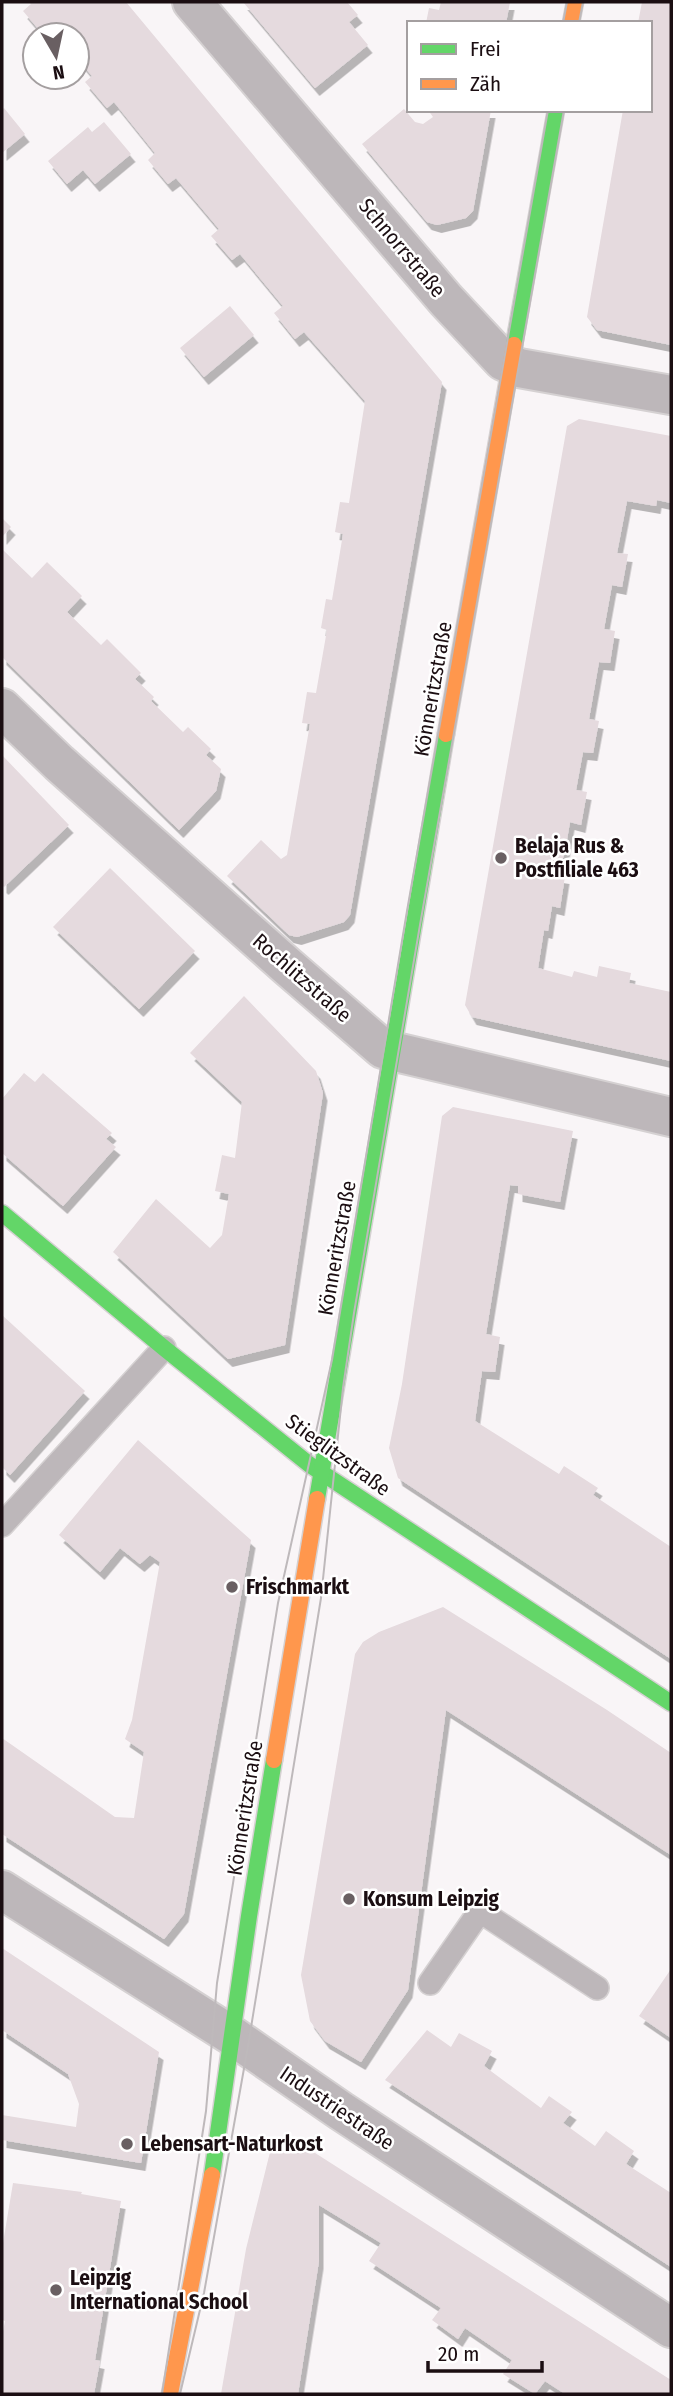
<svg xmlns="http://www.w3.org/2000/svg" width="673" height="2396" viewBox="0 0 673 2396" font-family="'Fira Sans Condensed',sans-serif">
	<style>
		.building { fill: #e5dade; filter: url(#shadow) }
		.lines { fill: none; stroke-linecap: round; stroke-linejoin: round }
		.lane-casing { stroke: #d5d1d2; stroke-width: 26 }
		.street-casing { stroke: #d5d1d2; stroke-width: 42 }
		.fast-casing { stroke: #d5d1d2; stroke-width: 19 }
		.slow-casing { stroke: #d5d1d2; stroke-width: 19 }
		.lane { stroke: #bdb7ba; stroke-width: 23 }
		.street { stroke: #bdb7ba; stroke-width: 38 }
		.fast { stroke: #63d668; stroke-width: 16 }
		.slow { stroke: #ff974d; stroke-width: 16 }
		.tram { stroke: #beb9bb; stroke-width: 2 }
		.poi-dot { fill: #695f62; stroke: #fff; stroke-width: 2.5 }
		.labels { text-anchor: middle; stroke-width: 5; stroke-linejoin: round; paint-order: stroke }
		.street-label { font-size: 21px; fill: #1b0e12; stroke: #fff }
		.poi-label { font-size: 21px; font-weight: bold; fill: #1b0e12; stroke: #fff; text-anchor: start }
	</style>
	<defs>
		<filter id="shadow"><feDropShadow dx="4.5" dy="8" stdDeviation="0" flood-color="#0004"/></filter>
	</defs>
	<rect width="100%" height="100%" fill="#f9f5f7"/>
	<g class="building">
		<path d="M29,2H126L442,382L350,915L344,922L297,937L289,935L227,876L261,840L281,859L287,855L310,724L302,723L307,692L316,693L327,630L321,628L326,599L332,600L343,534L335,532L340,502L349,503L365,401L304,332L295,339L274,313L283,306L240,254L232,260L211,236L219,229L176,178L168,184L148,160L155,153L114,102L107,108L85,82L92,76L77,58V35H57L48,24L40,31L23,11L31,4Z"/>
		<path d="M243,2H347L358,15L349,22L368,45L315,88Z"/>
		<path d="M441,2H510L506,23H426L429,8L439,10Z"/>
		<path d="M642,2H671V345L597,330L587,317L623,110H650V23H638Z"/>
		<path d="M4,108L25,134L2,153V110Z"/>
		<path d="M404,109L415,122L423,124L433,117L428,110H491L473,211L466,218L437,225L427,222L362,144Z"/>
		<path d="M104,122L131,154L95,184L83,170L67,184L48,161L88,127L92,132Z"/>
		<path d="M230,306L254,335L204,377L180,348Z"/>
		<path d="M579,419L671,436V503L657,500L656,506L627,501L617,553L628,554L622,587L612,585L604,629L615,631L610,663L599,662L589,719L599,721L593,753L583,752L576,790L587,792L581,825L570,822L565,851L558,875L565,876L560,908L552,906L548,931L544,930L538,968L572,977L574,971L597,977L599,966L631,973L629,983L671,992V1061L472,1017L465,1005L567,426Z"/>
		<path d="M2,518L11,527L2,537Z"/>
		<path d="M2,549L32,578L47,562L82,596L67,612L101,645L107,639L141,673L135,679L154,697L151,701L183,732L188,727L211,749L206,755L221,769L216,791L179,830L2,657Z"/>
		<path d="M2,755L69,825L4,887L2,885Z"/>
		<path d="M110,868L195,951L139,1009L53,927Z"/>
		<path d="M244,996L316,1071L323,1093L285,1345L228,1359L113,1252L156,1199L210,1248L222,1235L229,1194L215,1191L222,1155L235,1158L242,1102L190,1053Z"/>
		<path d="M24,1073L35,1082L43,1073L112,1133L106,1139L116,1147L63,1206L2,1153V1099Z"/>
		<path d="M453,1107L573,1131L560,1202L518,1194V1186L510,1185L486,1334L500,1337L495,1372L482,1371L475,1421L559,1474L564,1466L598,1488L593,1495L671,1547V1659L398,1478L389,1448L402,1384L442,1116Z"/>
		<path d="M2,1315L85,1391L10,1475L2,1467Z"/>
		<path d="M138,1440L251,1540L184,1914L164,1939L2,1834V1738L115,1817L134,1818L144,1752L125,1739L132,1720L160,1562L150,1555L140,1564L120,1548L100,1572L59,1535Z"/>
		<path d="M443,1607L607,1710L671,1753V1855L446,1710L408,1990L361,2062L325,2041L310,2021L301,1975L355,1654L363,1642L379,1632Z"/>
		<path d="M2,1948L159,2052L141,2163L2,2140V2115L76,2127L79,2104L68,2074L2,2030Z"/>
		<path d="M671,1969V2038L639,2016Z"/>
		<path d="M427,2030L451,2047L459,2033L492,2051L484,2066L541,2108L549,2096L572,2112L563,2123L595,2146L606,2131L634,2151L626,2164L671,2193V2267L385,2080Z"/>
		<path d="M290,2137L671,2380V2394H565L545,2381L535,2394L503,2374L512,2360L465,2328L458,2339L432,2320L441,2308L369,2261L381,2243L319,2205V2261L298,2394H221L246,2249L272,2144Z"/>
		<path d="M13,2183L82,2192L81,2194L121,2201L95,2360L100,2361L94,2394H2V2337L5,2321L2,2320V2249Z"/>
	</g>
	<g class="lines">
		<defs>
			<g id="lane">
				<path d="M2,1525L164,1348"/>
				<path d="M430,1983L480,1911L597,1988"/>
			</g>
			<g id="street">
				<path d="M192,2L446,300L503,361L519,368L671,395"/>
				<path d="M2,708L59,763L287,966L383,1049L671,1117"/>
				<path d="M2,1890L231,2035L341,2111L671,2328"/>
			</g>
			<g id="fast">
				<path d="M514,345L556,110"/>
				<path d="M2,1213L164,1348L310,1465L671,1703"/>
				<path d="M317,1499L446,734"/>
				<path d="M212,2175L249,1916L274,1760"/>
			</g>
			<g id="slow">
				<path d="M571,23L575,2"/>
				<path d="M446,734L514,345"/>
				<path d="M274,1760L317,1499"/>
				<path d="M170,2394L212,2175"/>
			</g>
		</defs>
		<use href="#lane" class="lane-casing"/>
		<use href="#street" class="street-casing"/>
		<use href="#fast" class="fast-casing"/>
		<use href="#slow" class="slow-casing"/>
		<use href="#lane" class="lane"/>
		<use href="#street" class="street"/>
		<use href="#fast" class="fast"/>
		<use href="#slow" class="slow"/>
		<g class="tram">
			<path d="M563,23L567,2"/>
			<path d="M579,23L583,2"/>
			<path d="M162,2394L206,2111L217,1983L278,1603L332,1360L407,911L548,110"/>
			<path d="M180,2394L204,2293L248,2046L321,1598L343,1388L354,1313L420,925L564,110"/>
		</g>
	</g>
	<g class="poi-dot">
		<circle cx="501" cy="858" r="7"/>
		<circle cx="232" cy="1587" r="7"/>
		<circle cx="349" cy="1899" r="7"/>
		<circle cx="127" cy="2144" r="7"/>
		<circle cx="56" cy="2290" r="7"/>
	</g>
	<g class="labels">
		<g class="street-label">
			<text transform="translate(402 248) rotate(50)" y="7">Schnorrstraße</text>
			<text transform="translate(433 689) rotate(-80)" y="7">Könneritzstraße</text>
			<text transform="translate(302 978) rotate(41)" y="7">Rochlitzstraße</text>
			<text transform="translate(337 1248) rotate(-80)" y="7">Könneritzstraße</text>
			<text transform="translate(338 1455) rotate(36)" y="7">Stieglitzstraße</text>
			<text transform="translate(245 1808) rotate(-81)" y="7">Könneritzstraße</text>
			<text transform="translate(337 2108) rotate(34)" y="7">Industriestraße</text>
		</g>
		<g class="poi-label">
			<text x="515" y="853">Belaja Rus &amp;<tspan x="515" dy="24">Postfiliale 463</tspan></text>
			<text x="246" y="1594">Frischmarkt</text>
			<text x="363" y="1906">Konsum Leipzig</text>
			<text x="141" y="2151">Lebensart-Naturkost</text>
			<text x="70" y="2285">Leipzig<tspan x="70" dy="24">International School</tspan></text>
		</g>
	</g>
	<rect width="673" height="2396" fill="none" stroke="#1b0e12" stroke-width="7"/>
	<rect x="407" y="21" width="245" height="91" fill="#ffffff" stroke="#a49fa0" stroke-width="2"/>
	<rect x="421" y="44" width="35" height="10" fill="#63d668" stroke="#a49fa0" stroke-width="2"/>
	<text x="470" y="56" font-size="21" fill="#1b0e12">Frei</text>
	<rect x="421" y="79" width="35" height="10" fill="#ff974d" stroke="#a49fa0" stroke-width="2"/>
	<text x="470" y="91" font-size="21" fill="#1b0e12">Zäh</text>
	<g transform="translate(56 56) rotate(171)"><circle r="33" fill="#ffffff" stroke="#a49fa0" stroke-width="2"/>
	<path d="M0-5L12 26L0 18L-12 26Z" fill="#695f62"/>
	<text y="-10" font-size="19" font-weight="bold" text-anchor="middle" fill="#1b0e12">N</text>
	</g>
	<path d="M428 2361v10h114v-10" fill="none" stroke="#1b0e12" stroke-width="3.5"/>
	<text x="438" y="2361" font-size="21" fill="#1b0e12" stroke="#ffffff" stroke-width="5" paint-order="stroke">20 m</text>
</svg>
